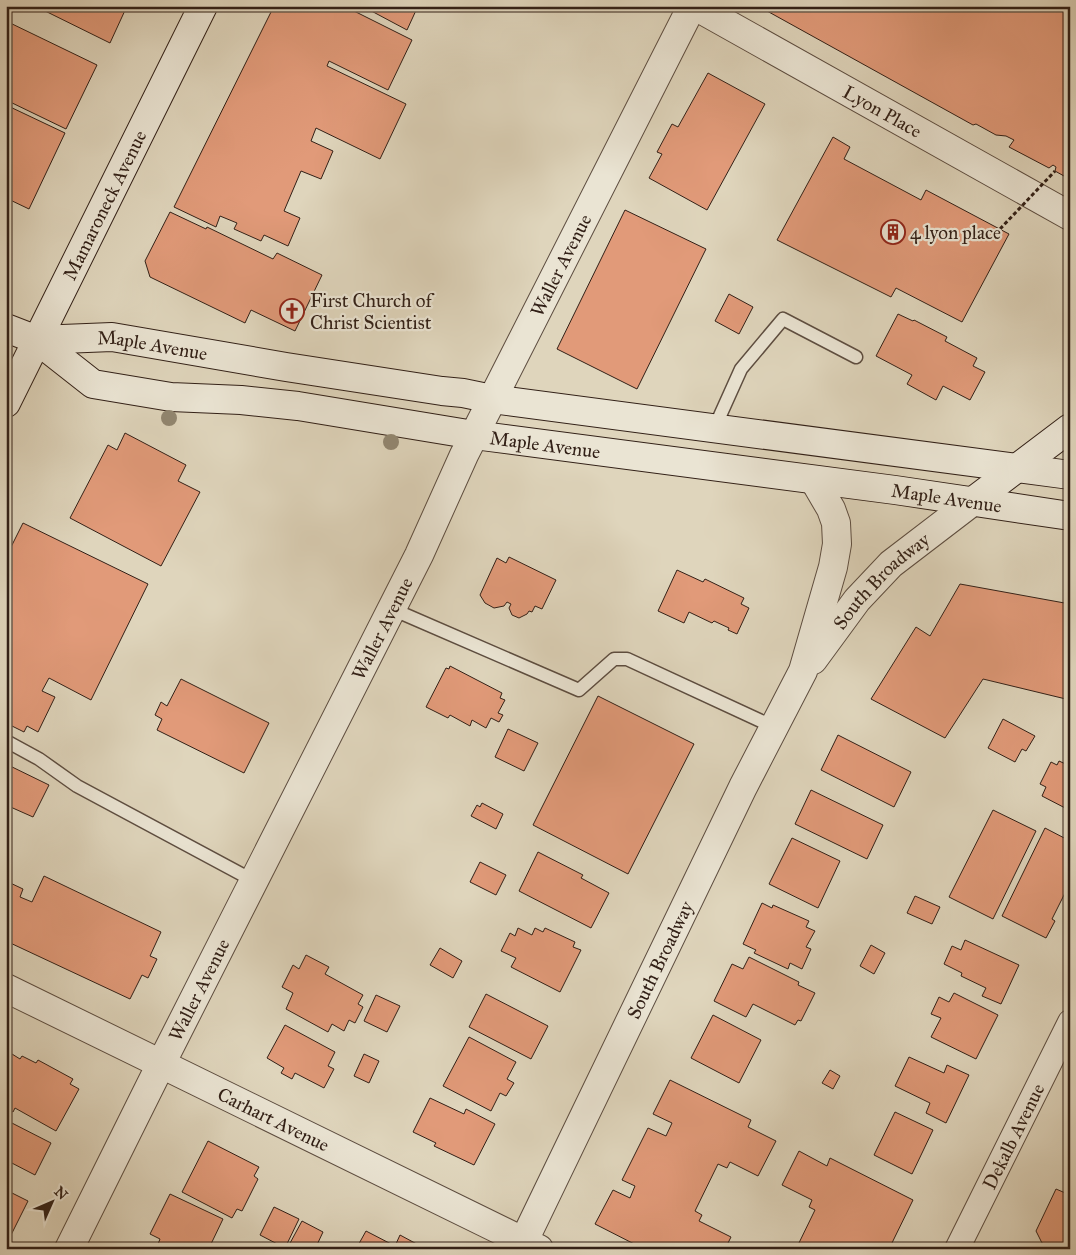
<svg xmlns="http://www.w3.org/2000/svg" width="1076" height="1255" viewBox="0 0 1076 1255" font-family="'IM FELL Great Primer',serif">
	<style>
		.building { fill: #e19a79; stroke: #322017 }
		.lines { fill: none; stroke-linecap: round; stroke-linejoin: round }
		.service-casing { stroke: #5d4d40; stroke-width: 15 }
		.minor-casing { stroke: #5d4d40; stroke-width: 26 }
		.tertiary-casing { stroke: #5d4d40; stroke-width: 30 }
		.secondary-casing { stroke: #322017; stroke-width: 30 }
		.service { stroke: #eae4d3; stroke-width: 12 }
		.minor { stroke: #eae4d3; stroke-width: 24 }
		.tertiary { stroke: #eae4d3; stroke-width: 28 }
		.secondary { stroke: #eae4d3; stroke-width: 28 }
		.path-bridge { stroke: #322017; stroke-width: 3; stroke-dasharray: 4 2.5; stroke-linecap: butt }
		.tree { fill: #928771 }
		.labels { text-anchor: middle; stroke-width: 4.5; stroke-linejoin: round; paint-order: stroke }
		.street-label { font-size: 19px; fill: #322017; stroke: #eae4d3 }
		.poi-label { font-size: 19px; fill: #322017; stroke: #eae4d3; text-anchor: start }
	</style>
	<rect width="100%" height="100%" fill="#dfd5bc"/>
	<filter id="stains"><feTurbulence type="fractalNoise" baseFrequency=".004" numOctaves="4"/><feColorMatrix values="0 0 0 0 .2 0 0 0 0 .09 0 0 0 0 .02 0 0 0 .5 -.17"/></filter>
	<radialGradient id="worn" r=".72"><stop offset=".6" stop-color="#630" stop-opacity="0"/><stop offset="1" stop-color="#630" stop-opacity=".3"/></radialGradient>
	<g class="building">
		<path d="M35,6H127L110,43Z"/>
		<path d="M274,6H344L412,40L388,90L329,61L327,66L406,104L380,159L316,128L311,141L333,151L321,179L301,171L284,211L300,218L288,246L264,235L261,241L234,229L237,223L220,216L216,227L174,207Z"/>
		<path d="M362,6H418L407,30Z"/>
		<path d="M758,6H1070V174L1064,176L1055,171L1056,167L1053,165L1049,168L1009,147L1014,140L1006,136L996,135L976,124L973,125Z"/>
		<path d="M6,21L97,65L66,129L6,100Z"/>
		<path d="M708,73L765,104L707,210L649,178L662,154L657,152L672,124L678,127Z"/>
		<path d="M6,105L65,133L29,209L6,198Z"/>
		<path d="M833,137L850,147L844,159L921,200L926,190L1009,234L962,322L896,288L891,297L777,240Z"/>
		<path d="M625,210L706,249L637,389L557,349Z"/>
		<path d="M170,212L206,229L207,227L273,259L277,253L322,275L295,331L251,310L245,323L150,277L145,261Z"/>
		<path d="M729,294L753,307L739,334L715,321Z"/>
		<path d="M898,314L913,321L914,320L947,337L945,341L977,358L973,366L985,372L970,400L943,386L936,400L907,384L912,375L876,356Z"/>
		<path d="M125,433L186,465L178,481L200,492L161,566L70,518L108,445L117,450Z"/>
		<path d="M23,523L148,584L91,700L49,678L42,691L55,697L38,732L27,726L24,732L6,723V557Z"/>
		<path d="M509,557L556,580L542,609L535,606L532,612L529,611L527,614L519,618L512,615L509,608L511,604L507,602L504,606L494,608L485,603L480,595L497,558L506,563Z"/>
		<path d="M677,570L703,582L705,579L744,598L741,604L749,608L737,634L728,630L729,628L714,621L712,623L689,612L684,623L658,611Z"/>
		<path d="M960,584L1070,604V700L983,679L945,738L871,699L916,627L930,636Z"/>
		<path d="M450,666L502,693L500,698L505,700L498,713L503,715L499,722L491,718L486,728L472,720L470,726L450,715L448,718L426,707L446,668L449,669Z"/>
		<path d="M181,679L269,723L244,773L157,730L162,719L155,715L161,702L167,706Z"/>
		<path d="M598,696L694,744L628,874L533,825Z"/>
		<path d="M1003,719L1035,736L1026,751L1022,749L1015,762L988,748Z"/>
		<path d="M508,729L538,743L524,771L495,757Z"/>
		<path d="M838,735L911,772L894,807L821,770Z"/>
		<path d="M1059,761L1070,766V819L1066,818L1069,810L1042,796L1046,787L1040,784L1051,762L1057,765Z"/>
		<path d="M6,764L49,785L33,817L6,805Z"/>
		<path d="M811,790L883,825L867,859L795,824Z"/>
		<path d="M482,803L503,814L496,829L471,816L477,805L480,807Z"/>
		<path d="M993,810L1036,831L993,919L949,897Z"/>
		<path d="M1045,828L1070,841V883L1052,919L1055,921L1046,938L1002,916Z"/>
		<path d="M792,838L840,861L818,908L769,884Z"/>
		<path d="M538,852L583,875L581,878L609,893L591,928L519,891Z"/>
		<path d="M480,862L506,875L496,895L470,882Z"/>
		<path d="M44,876L161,932L150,956L157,959L148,978L142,975L130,999L6,941V881L23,889L20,897L32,902Z"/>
		<path d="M915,896L940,907L932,924L907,913Z"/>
		<path d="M762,903L772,908L773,905L809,921L806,927L815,931L806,947L811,949L802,969L790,963L788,969L754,953L756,950L743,944Z"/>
		<path d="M518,928L532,935L535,928L543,932L545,928L575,942L573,947L581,950L560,992L511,967L516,958L501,951L510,933L515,936Z"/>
		<path d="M965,940L1019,965L1001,1004L982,996L986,988L961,976L962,973L944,964L952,946L961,950Z"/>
		<path d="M871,945L885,953L874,974L860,966Z"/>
		<path d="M440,948L462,961L453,978L430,965Z"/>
		<path d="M306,955L329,967L325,974L363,995L358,1004L363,1007L355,1023L349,1020L344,1031L332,1024L328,1032L286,1009L293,993L282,987L293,965L299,969Z"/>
		<path d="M749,957L799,982L798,985L815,993L801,1021L798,1020L795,1025L753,1004L746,1017L714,1001L732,964L743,969Z"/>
		<path d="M954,993L998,1015L976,1059L931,1037L941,1018L931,1014L939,997L949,1002Z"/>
		<path d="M486,994L548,1026L531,1059L469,1027Z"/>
		<path d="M376,995L400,1006L387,1032L364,1021Z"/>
		<path d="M713,1015L761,1040L739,1083L691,1058Z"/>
		<path d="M285,1025L335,1052L328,1066L334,1069L324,1088L295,1073L292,1079L281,1073L284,1068L267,1058Z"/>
		<path d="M469,1037L516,1062L507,1079L514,1083L506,1096L500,1093L491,1111L443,1086Z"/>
		<path d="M12,1054L20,1059L22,1056L36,1063L38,1060L73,1079L70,1084L79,1089L56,1131L15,1108L13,1112L6,1108V1065Z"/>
		<path d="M364,1054L379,1061L369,1083L354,1076Z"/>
		<path d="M909,1057L944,1073L947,1065L969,1075L946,1123L926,1113L930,1103L895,1086Z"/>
		<path d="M830,1070L840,1076L833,1089L822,1083Z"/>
		<path d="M670,1080L751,1120L748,1127L776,1141L758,1176L730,1162L727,1168L718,1164L695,1211L702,1215L699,1221L731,1237L725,1249H644L595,1224L613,1190L630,1198L635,1186L622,1180L648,1128L666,1136L672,1123L653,1114Z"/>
		<path d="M430,1098L464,1114L466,1109L495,1124L474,1165L434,1146L436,1143L413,1132Z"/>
		<path d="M895,1112L933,1130L912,1174L874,1155Z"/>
		<path d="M6,1120L51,1143L35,1175L6,1160Z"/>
		<path d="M208,1141L259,1167L254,1176L258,1179L242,1211L237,1209L232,1218L182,1192Z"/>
		<path d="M799,1151L827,1166L830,1158L913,1200L889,1249H796L815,1210L809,1207L812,1200L782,1185Z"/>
		<path d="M1056,1189L1070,1195V1249H1054L1042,1243L1036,1231Z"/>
		<path d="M6,1190L28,1201L9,1239L6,1237Z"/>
		<path d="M170,1194L223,1219L211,1244L214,1245L213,1249H168L158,1244L160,1239L150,1234Z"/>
		<path d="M274,1207L299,1219L285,1248L260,1235Z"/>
		<path d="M302,1221L323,1232L315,1249H296L289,1245Z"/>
		<path d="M366,1231L395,1246L400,1235L426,1249H356Z"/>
	</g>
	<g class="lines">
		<defs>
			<g id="service">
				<path d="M714,429L741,369L783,319L856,357"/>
				<path d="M392,609L579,690L614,659H627L774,727"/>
				<path d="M6,741L39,759L77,786L254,881"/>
			</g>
			<g id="minor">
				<path id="s1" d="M957,1249L1070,1022"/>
			</g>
			<g id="tertiary">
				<path id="s2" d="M695,6L1070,216"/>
				<path id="s3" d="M813,660L857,600L891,564L972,502"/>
				<path id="s4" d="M6,988L539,1249"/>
				<path id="s5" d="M69,1249L161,1064L419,555L464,455L692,6"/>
				<path id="s6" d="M520,1249L743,787L803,671L833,567L837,544L836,523L831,509L814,480"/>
			</g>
			<g id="secondary">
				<path id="s7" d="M6,328L37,340L93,384L171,397L241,400L298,406L474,435L895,490L1070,516"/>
				<path id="s8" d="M37,340L112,337L286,367L442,391L463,393L492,399L1070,475"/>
				<path id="s9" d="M6,403L203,6"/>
				<path d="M972,502L1070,428"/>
			</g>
		</defs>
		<use href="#service" class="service-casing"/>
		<use href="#minor" class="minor-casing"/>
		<use href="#tertiary" class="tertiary-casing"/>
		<use href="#secondary" class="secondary-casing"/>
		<use href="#service" class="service"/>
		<use href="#minor" class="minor"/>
		<use href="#tertiary" class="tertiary"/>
		<use href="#secondary" class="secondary"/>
		<path class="path-bridge" d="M1000,229L1055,171"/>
	</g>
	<g class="tree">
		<circle cx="169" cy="418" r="8"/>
		<circle cx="391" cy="442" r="8"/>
	</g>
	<defs>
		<symbol id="building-ring" viewBox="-11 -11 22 22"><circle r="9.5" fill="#eae4d3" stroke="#8f2418" stroke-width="1.5"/><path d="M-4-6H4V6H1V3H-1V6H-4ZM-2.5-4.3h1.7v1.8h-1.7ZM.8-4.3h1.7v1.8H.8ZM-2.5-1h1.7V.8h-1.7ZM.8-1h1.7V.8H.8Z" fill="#8f2418"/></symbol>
		<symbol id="church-ring" viewBox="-11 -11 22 22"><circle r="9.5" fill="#eae4d3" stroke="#8f2418" stroke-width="1.5"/><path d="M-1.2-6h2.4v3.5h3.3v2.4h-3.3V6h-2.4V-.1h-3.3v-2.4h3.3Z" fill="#8f2418"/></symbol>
	</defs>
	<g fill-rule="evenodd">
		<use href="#building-ring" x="879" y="218" width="28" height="28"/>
		<use href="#church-ring" x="278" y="297" width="28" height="28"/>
	</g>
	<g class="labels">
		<g class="street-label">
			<text dy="7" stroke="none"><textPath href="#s2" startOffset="215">Lyon Place</textPath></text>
			<text dy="7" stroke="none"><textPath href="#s9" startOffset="221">Mamaroneck Avenue</textPath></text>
			<text dy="7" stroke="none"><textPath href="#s5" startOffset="1100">Waller Avenue</textPath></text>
			<text dy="7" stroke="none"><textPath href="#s8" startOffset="116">Maple Avenue</textPath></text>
			<text dy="7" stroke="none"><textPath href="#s7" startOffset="561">Maple Avenue</textPath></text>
			<text dy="7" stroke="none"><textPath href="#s7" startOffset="966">Maple Avenue</textPath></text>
			<text dy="7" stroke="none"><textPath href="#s3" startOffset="105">South Broadway</textPath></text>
			<text dy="7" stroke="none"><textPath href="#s5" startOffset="695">Waller Avenue</textPath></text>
			<text dy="7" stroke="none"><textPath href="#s6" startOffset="321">South Broadway</textPath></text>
			<text dy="7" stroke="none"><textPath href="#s5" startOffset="290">Waller Avenue</textPath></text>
			<text dy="7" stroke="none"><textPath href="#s4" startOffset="298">Carhart Avenue</textPath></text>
			<text dy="7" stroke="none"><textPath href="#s1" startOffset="126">Dekalb Avenue</textPath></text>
		</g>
		<g class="poi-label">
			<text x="910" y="239">4 lyon place</text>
			<text x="310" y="307">First Church of<tspan x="310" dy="22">Christ Scientist</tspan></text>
		</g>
	</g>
	<rect width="1076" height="1255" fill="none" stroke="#dfd5bc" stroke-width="25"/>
	<rect x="8" y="8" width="1061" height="1240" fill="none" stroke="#322017" stroke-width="2.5"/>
	<rect x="12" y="12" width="1051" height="1230" fill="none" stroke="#322017"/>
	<g transform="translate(52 1202) rotate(45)" stroke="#eae4d3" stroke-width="4" paint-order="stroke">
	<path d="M0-4L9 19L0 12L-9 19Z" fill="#322017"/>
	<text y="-8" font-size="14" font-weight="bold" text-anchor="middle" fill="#322017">N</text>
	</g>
	<rect width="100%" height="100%" filter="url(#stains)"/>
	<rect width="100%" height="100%" fill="url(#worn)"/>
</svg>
